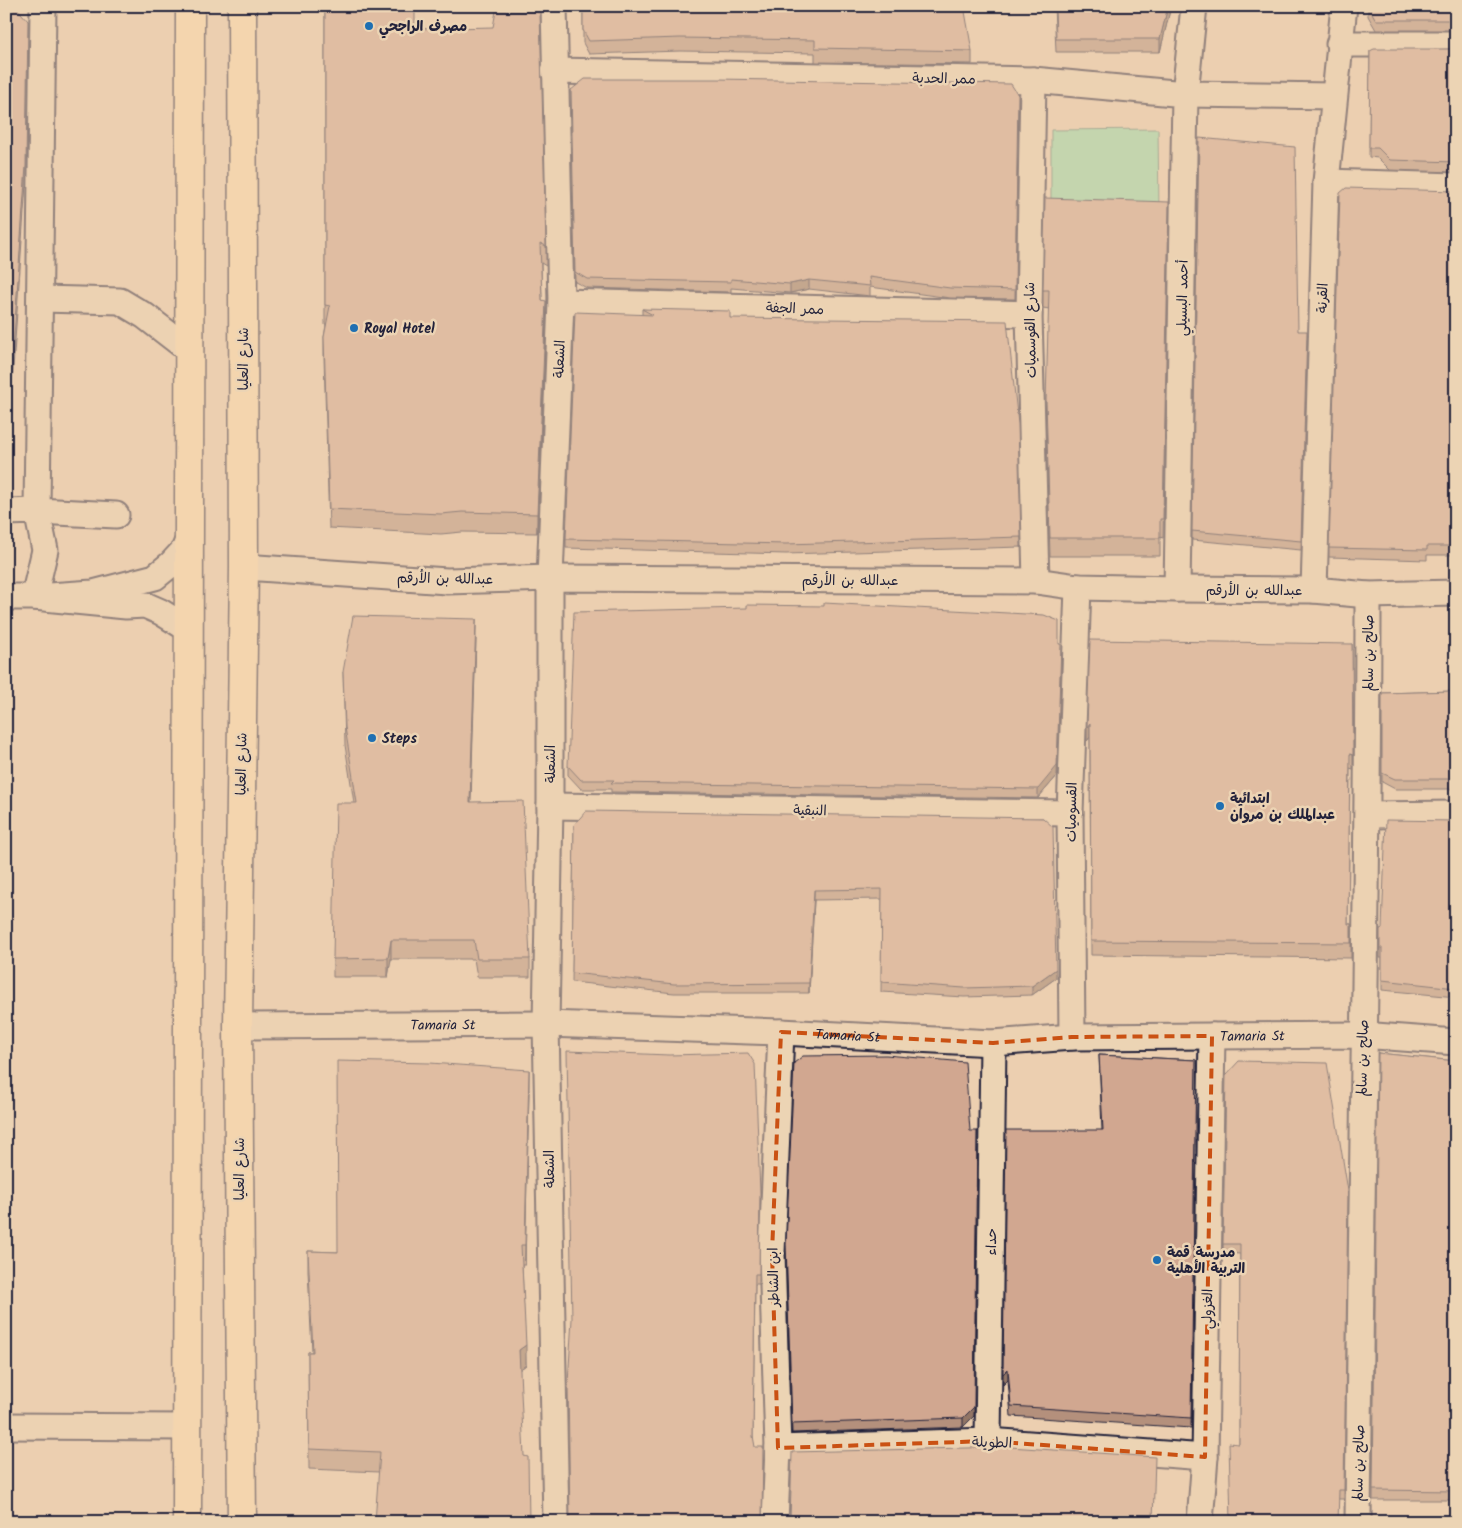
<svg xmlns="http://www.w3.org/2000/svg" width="1462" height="1528" viewBox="0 0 1462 1528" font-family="Kalam,'Playpen Sans Arabic',sans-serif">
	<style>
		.green { fill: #92dbab; stroke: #5a7e73 }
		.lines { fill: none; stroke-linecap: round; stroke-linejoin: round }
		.minor-casing { stroke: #22223b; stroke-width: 29 }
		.major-casing { stroke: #22223b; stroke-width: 31 }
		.minor { stroke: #ecd4b4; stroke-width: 25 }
		.major { stroke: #fcdcac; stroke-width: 28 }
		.wall { fill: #b4907c; stroke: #22223b }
		.shaded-wall { fill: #927565; stroke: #22223b }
		.building { fill: #d1a790; stroke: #22223b }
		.marked { fill: none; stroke: #ca5113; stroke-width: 4; stroke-dasharray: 10 6; stroke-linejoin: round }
		.poi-dot { fill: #1f6fb2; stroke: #ecd4b4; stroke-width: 2 }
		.labels { text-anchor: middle; stroke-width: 5; stroke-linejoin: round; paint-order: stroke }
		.poi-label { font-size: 14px; font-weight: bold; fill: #22223b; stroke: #ecd4b4; text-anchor: start }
		.street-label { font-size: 14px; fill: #22223b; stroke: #ecd4b4 }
	</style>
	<rect width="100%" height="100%" fill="#eccfb0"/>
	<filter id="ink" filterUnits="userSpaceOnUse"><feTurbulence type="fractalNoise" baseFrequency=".02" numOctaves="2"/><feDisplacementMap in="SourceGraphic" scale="10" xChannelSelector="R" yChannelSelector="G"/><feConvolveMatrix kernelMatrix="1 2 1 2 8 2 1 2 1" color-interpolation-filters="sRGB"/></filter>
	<g filter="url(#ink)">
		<path class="green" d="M1158,129L1159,212H1051V130Z"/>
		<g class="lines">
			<defs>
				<g id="minor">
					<path d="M43,6L37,511L116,515"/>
					<path d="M554,6L561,302L550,578V806L546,1024L556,1522"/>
					<path d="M1339,44H1456"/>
					<path d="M554,71L1033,80L1185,94L1334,96"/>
					<path d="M1033,80L1029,314L1036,581"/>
					<path d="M1326,182L1456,186"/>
					<path d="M41,299L120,301L145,316L189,350"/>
					<path d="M561,302L1029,314"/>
					<path d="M6,512L37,511L45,550L34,597L93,593L155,577L171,564L184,550L189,538"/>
					<path d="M244,567L447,581L550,578L1036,581L1078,587L1177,589L1314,590L1368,595L1456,593"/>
					<path d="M1177,589L1185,94L1194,6"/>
					<path d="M1314,590L1326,182L1344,6"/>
					<path d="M6,597H34L126,606L145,605L161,612L188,629"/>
					<path d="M550,806L1070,813"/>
					<path d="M1368,815L1456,814"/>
					<path id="s1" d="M238,1026L546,1024L781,1032L993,1043L1072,1037L1212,1036L1362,1035L1456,1042"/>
					<path d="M1072,1037L1070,813L1078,587"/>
					<path d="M6,1426L187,1427"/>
					<path d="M988,1441L993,1043"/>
					<path d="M778,1448L988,1441L1205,1457"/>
					<path d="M775,1522L778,1448L772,1253L781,1032"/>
					<path d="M1200,1522L1205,1457L1212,1036"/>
					<path d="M1358,1522C1361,1213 1368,904 1368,595"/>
				</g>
				<g id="major">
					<path d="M187,1522L190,6"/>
					<path d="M242,1522L238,1026L244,567L242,6"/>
				</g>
			</defs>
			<use href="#minor" class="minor-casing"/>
			<use href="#major" class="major-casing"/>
			<use href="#minor" class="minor"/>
			<use href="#major" class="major"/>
		</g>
		<g class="wall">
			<path d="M325,6L415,29L546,246V266L541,263L542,300L546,320L537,533L462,532L441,534L329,528L324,357V337L326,325H325Z"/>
			<path d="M583,6L972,51V64L815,62V53L680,51L589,54L583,43Z"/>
			<path d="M1054,6H1171L1160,52H1056Z"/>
			<path d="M1368,6H1456V30H1376L1368,16Z"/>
			<path d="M1456,49V172L1390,170L1378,158L1369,157L1370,51Z"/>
			<path d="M571,90L1018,95L1015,299L950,298L870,287V296L809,289L790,293L731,288V292L587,288L575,282Z"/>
			<path d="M1199,138L1298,331L1307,341L1301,550L1192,540Z"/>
			<path d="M1456,191V555H1427V560L1329,557V548Z"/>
			<path d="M1169,220L1163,538L1160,537V556H1050L1046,419L1049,309L1043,308V290Z"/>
			<path d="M642,309L730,318L1018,424L1021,547L786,554L566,548V539L642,315Z"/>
			<path d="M476,638L471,802L530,959V977H477L474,959H391L388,977H333V959L354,803L345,745L343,672Z"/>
			<path d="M1059,644L1061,654L1057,776L1038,798L611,792V789H581L568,775V766Z"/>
			<path d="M1352,644L1353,769L1350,768L1348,924H1351V958L1091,955L1090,737L1087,741V727Z"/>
			<path d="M1456,691V789H1395L1382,782V693Z"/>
			<path d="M1043,818L1056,978L1032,995L964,997L881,992L882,899L814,900L809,993H674L572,982L574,825Z"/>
			<path d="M1456,821V997L1382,990V958H1380V929H1382Z"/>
			<path d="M1378,1053L1456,1061V1500H1373Z"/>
			<path d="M1099,1055L1196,1060L1191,1428L1011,1416L1008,1380L1003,1385L1102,1130Z"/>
			<path d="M1226,1075L1348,1191L1344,1499H1339L1239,1444L1240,1254L1223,1253Z"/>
			<path d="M529,1090L525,1265H522L526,1365L379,1472L309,1469L308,1352H312L308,1271V1251L338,1252Z"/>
			<path d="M760,1193L759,1284H755L753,1437L762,1518L572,1322Z"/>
			<path d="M786,1253L974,1416L963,1427L792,1433Z"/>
		</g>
		<g class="shaded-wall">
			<path d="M1168,6H1171L1160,52V39Z"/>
			<path d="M28,21L26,184L6,468V450Z"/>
			<path d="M809,280V289L790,293V284Z"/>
			<path d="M546,301V320L537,533V514Z"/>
			<path d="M476,619V638L470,820V802Z"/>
			<path d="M1061,654L1057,776L1038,798V789Z"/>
			<path d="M1090,723V737L1087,741V727Z"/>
			<path d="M814,890V900L809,993V983Z"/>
			<path d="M391,940V959L388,977V958Z"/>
			<path d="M1056,969V978L1032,995V986Z"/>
			<path d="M529,1070V1090L525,1265V1245Z"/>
			<path d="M977,1131L974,1416L963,1427V1418Z"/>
			<path d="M526,1345V1365L519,1370V1350Z"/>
			<path d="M1008,1369V1380L1003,1385V1374Z"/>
		</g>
		<g class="building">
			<path d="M6,6H15L28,21L26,166L6,450Z"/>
			<path d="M325,6H415V29L493,27L496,11L540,12L546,246L540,243L542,300L546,301L537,514L462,512L441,514L329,509L324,337L330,306L325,305Z"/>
			<path d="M583,6H964L972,51L815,48V40L680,38L589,41L583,30Z"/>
			<path d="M1055,6H1168L1160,39H1056Z"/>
			<path d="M1368,6H1456V20H1376Z"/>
			<path d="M1374,49H1456V162L1390,160L1378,148H1369L1370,51Z"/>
			<path d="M585,79H717L1011,84L1018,95L1015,290L950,288L869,277L870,286L809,280L790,284L731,279V282L587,279L575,272L571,90Z"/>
			<path d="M1199,138L1295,147L1298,331H1307L1301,541L1192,531Z"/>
			<path d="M1346,188L1456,191V546H1427V550L1329,548L1340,193Z"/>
			<path d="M1045,198L1169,202L1163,519H1160V538H1050L1046,401L1049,290H1043Z"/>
			<path d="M642,309L730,311V318L1007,321L1018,424L1021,537L786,544L566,539L575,312L653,315Z"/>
			<path d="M824,603L1044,615L1059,621V644H1061L1057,766L1038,789L611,783L614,780H581L568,766L574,612L747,608V605L824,606Z"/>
			<path d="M353,616L476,619L470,802L523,801L530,959H477L474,940H391L388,958L333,959L336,803H357L345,727L343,672Z"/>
			<path d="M1090,640L1352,644L1353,755L1350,754L1348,924H1351V943L1091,941L1090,723L1087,727Z"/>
			<path d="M1453,691H1456V779H1395L1382,773V693Z"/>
			<path d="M586,811L1043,818L1053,827L1056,969L1032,986L964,988L881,982L882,889L814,890L809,983L674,984L572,973L574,825Z"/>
			<path d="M1386,820L1456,821V988L1382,980V948H1380V929H1382Z"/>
			<path d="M567,1051L669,1055L748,1053L755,1064L760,1193L759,1274H755L753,1436L755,1447H763L762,1518L766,1522H570L568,1383L572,1319Z"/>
			<path d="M1378,1053L1456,1061V1491L1373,1490Z"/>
			<path d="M886,1055L965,1062L970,1131H977L974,1407L963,1418L792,1424L786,1244L794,1063L803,1056Z"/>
			<path d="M1099,1055L1196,1060L1191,1418L1011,1406L1008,1369L1003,1374L1006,1130H1103Z"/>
			<path d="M337,1061L430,1063L529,1070L525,1245H521L526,1345L519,1350L524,1456L528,1457L529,1522H375L380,1452L309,1449L308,1352H313L308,1251L338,1252Z"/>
			<path d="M1239,1061L1327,1063L1348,1191L1344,1490H1339L1338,1522H1231L1229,1443L1239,1444L1240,1244H1223L1226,1075Z"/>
			<path d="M1010,1447L1155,1457L1153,1522H790L792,1452Z"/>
		</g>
	</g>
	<path d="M0 0H1462V1528H0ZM781,1032L993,1043L1072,1037L1212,1036L1205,1457L988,1441L778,1448L772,1253Z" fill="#eccfb0" fill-opacity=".55" fill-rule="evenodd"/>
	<path class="marked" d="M781,1032L993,1043L1072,1037L1212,1036L1205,1457L988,1441L778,1448L772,1253Z"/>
	<g class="poi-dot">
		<circle cx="369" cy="26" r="5"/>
		<circle cx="354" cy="328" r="5"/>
		<circle cx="372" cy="738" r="5"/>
		<circle cx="1220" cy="806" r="5"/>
		<circle cx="1157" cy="1260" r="5"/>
	</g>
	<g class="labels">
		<g class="poi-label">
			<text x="379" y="31">مصرف الراجحي</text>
			<text x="364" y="333">Royal Hotel</text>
			<text x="382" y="743">Steps</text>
			<text x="1230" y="803">ابتدائية<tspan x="1230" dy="16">عبدالملك بن مروان</tspan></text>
			<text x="1167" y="1257">مدرسة قمة<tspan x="1167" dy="16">التربية الأهلية</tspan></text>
		</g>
		<g class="street-label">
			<text transform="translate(944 78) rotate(1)" y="5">ممر الحدبة</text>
			<text transform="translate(1182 298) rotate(-89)" y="5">أحمد البسيلي</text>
			<text transform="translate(1322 298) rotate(-88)" y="5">القرنة</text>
			<text transform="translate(795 308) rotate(2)" y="5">ممر الجفة</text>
			<text transform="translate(1030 330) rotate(-91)" y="5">شارع القوسميات</text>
			<text transform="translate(243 359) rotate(-90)" y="5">شارع العليا</text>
			<text transform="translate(559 359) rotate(-88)" y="5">الشعلة</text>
			<text transform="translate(445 578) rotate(1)" y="5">عبدالله بن الأرقم</text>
			<text x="850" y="585">عبدالله بن الأرقم</text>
			<text x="1254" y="595">عبدالله بن الأرقم</text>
			<text transform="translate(1368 653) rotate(-90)" y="5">صالح بن سالم</text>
			<text transform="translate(241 764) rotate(-89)" y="5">شارع العليا</text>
			<text transform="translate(550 764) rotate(-90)" y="5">الشعلة</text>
			<text transform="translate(810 810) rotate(1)" y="5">النبقية</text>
			<text transform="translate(1071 812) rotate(-89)" y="5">القسوميات</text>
			<text dy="5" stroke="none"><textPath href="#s1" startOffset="205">Tamaria St</textPath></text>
			<text dy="5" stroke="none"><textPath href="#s1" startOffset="610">Tamaria St</textPath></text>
			<text dy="5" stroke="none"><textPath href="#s1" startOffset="1015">Tamaria St</textPath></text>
			<text transform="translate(1362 1058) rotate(-89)" y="5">صالح بن سالم</text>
			<text transform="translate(239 1169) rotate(-90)" y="5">شارع العليا</text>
			<text transform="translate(549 1169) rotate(-91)" y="5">الشعلة</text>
			<text transform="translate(991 1242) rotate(-89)" y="5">حداء</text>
			<text transform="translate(773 1277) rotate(-91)" y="5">ابن الشاطر</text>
			<text transform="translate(1207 1309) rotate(-89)" y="5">الغزولي</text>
			<text transform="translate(992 1442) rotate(2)" y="5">الطويلة</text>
			<text transform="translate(1358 1463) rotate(-89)" y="5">صالح بن سالم</text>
		</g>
	</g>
	<rect width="1462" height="1528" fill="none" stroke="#ecd4b4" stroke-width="25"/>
	<rect x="12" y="12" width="1437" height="1503" fill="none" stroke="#22223b" stroke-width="2" filter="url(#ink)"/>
</svg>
